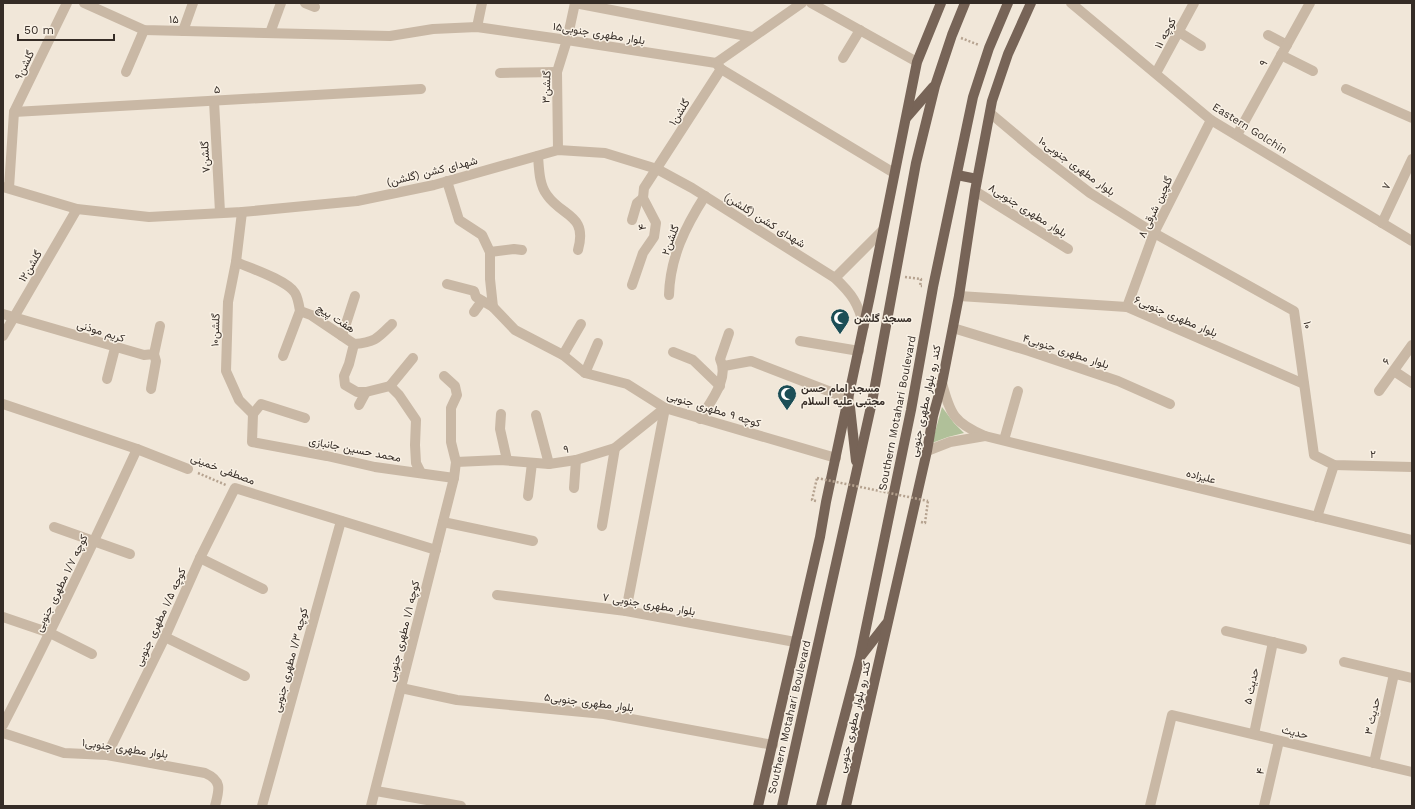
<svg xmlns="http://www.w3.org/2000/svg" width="1415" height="809" viewBox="0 0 1415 809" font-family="'Work Sans',Vazirmatn,sans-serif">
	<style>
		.park { fill: #b0c099 }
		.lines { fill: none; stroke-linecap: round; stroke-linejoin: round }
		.path { stroke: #b5a28f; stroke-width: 2.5; stroke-dasharray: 2 2; stroke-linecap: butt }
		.minor { stroke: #c9b8a5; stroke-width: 10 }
		.major { stroke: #776457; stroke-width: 10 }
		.path-bridge { stroke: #b5a28f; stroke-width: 2.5; stroke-dasharray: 2 2; stroke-linecap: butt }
		.labels { text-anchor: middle; stroke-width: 3; stroke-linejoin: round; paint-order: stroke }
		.street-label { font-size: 11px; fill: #352c26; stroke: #f9f1e5 }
		.poi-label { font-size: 11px; font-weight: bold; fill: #352c26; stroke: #f9f1e5; text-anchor: start }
	</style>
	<rect width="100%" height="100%" fill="#f1e7d9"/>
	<path class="park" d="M942,407L954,423L964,433L948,437L932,443Z"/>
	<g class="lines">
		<g class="path">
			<path d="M961,38L979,45"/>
			<path d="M905,277L921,279L920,286H922"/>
			<path d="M198,473L226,485"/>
			<path d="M816,501L812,500L817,478"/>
			<path d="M921,522L925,523L928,501"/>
		</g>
		<g class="minor">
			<path d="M84,3L144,30L390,36L433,29L477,27L567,40L716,63L721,69L894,173"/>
			<path d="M305,3L315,7"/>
			<path d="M811,3L917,62"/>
			<path d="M1071,3L1211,120L1412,241"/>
			<path d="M477,27L482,3"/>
			<path d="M183,31L193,3"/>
			<path d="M1179,32L1201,46"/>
			<path d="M270,33L281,3"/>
			<path d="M1268,35L1287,45"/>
			<path d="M1281,55L1313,71"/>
			<path d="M843,58L860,30"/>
			<path d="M716,63L802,3"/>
			<path d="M126,72L144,30"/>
			<path d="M500,73L557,72"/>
			<path d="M1156,73L1194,3"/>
			<path d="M1346,89L1412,118"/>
			<path d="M214,101L220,212"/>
			<path d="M14,112L421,89"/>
			<path d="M990,113L1034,150L1090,193L1154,233L1294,311L1314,455L1334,465L1412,467"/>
			<path d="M1237,135L1310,3"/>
			<path d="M558,150L557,72L567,40L575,3L752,37"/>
			<path d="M538,156C539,168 539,185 547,195C562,217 588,214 578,250"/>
			<path d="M447,181L459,220L482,235L490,252V279L493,307"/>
			<path d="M3,187L77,209L149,217L242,212L357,201L434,185L558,150L605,153L657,169L692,188L835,278C852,294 858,303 864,326"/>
			<path d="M9,188L14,112L67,3"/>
			<path d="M975,191L1068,249"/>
			<path d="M242,212L236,262L228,302L226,371L239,400L253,414L252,442L327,456L375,467L454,478"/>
			<path d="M632,220L637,203L643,198"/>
			<path d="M1382,223L1412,159"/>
			<path d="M490,252L514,249L522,250"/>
			<path d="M236,262C250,268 287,280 295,293C298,298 299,305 300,311L311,315L354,344L349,364L344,376L345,385L357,392H366L390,386L399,395L416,420L415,445L416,463L421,473"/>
			<path d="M835,278L883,230"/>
			<path d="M447,284L474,291L476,297L493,307L515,330L563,355L585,373L627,384L665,408L836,458"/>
			<path d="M632,285L643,253L654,237L656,223L643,198L644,188L721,69"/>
			<path d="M669,295C670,258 685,227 705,196"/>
			<path d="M959,296L1127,307L1304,384"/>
			<path d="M1127,307L1154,233L1211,120"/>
			<path d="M474,312L482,301"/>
			<path d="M3,314L144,355L154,354L160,326"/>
			<path d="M953,328L1029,351L1118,381L1170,404"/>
			<path d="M3,336L77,209"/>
			<path d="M342,336L355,296"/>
			<path d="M800,341L859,351"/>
			<path d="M354,344C375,342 377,339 392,324"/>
			<path d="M673,352L693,360L720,386"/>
			<path d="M563,355L581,324"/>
			<path d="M283,356L300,311"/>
			<path d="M724,366L751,361L849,399"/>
			<path d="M1394,371L1412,383"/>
			<path d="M585,373L598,343"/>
			<path d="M107,379L115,348"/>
			<path d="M942,383C950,414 954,423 985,436L1412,540"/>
			<path d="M390,386L413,358"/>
			<path d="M151,389L156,361L154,354"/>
			<path d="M1379,391L1412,345"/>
			<path d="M3,404L137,449L188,469"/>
			<path d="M359,405L366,392"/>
			<path d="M253,414L261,404L305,418"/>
			<path d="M501,414L500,429L507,460"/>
			<path d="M536,415L549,464"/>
			<path d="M700,419C710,402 730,379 720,359L729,333"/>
			<path d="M1004,440L1018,391"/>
			<path d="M927,451L950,442L985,436"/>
			<path d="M456,462L500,460L549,464L576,460L615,448L665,408"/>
			<path d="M574,488L576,460"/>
			<path d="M528,496L532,463"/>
			<path d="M1317,517L1334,465"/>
			<path d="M443,522L533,541"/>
			<path d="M602,526L615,448"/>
			<path d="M54,527L130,554"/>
			<path d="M200,558L263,589"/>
			<path d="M497,595L626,611L795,642"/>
			<path d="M626,611L665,408"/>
			<path d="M3,617L50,633L92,654"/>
			<path d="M1226,631L1302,649"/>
			<path d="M165,637L245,676"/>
			<path d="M1344,662L1412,678"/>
			<path d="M401,688L457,700L604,714L773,745"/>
			<path d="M3,725C50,634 94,542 137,449"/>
			<path d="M3,733L64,753L107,755L205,773C223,781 219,790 215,806"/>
			<path d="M1254,734L1273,642"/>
			<path d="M107,755L165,637L200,558L235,488L436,550"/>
			<path d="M1374,763L1394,674"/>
			<path d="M376,791L461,806"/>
			<path d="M262,806L341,521"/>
			<path d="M371,806L454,478L456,462L451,442V408L457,395L455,386L444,376"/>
			<path d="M1150,806L1172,715L1412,772"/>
			<path d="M1264,806L1279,741"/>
		</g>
		<g class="major">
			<path d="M907,117L933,87"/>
			<path d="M957,175L977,179"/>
			<path d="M850,407L856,461"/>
			<path d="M861,656L886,624"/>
			<path d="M758,806L820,537L826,502L870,296L917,62L941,3"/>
			<path d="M782,806L872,402L916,163L935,86L952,35L965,3"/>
			<path d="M821,806L860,657L911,410L933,287L973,97L989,48L1008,3"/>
			<path d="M846,806L927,451L933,416L942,383L959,296L975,191L992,101L1008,54L1031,3"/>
		</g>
		<path class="path-bridge" d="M817,478L928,501"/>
	</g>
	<defs>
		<symbol id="mosque-pin" viewBox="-11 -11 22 30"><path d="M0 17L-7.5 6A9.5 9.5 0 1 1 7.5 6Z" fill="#1c4e56" stroke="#f9f1e5"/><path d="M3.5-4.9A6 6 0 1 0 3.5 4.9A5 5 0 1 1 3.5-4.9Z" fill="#fff"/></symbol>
	</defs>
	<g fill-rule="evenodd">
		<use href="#mosque-pin" x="829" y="307" width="22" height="30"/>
		<use href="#mosque-pin" x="776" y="383" width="22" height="30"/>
	</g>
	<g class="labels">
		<g class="street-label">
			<text transform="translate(174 19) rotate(1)" y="4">۱۵</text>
			<text transform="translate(599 33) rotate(9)" y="4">بلوار مطهری جنوبی۱۵</text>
			<text transform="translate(1165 33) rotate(-62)" y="4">کوچه ۱۱</text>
			<text transform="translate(1263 63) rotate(-61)" y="4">۹</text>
			<text transform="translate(24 65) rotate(-64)" y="4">گلشن۹</text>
			<text transform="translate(546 87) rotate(-88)" y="4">گلشن۳</text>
			<text transform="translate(217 89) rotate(-3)" y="4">۵</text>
			<text transform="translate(679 112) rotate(-58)" y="4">گلشن۱</text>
			<text transform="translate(1250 128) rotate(32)" y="4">Eastern Golchin</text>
			<text transform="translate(205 157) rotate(-93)" y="4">گلشن۷</text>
			<text transform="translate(1077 166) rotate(36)" y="4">بلوار مطهری جنوبی۱۰</text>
			<text transform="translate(432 171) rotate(-14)" y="4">شهدای کشن (گلشن)</text>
			<text transform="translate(1386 186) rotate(-65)" y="4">۷</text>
			<text transform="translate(1155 207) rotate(-65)" y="4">۸ گلچین شرقی</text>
			<text transform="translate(1028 210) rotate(32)" y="4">۸بلوار مطهری جنوبی</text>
			<text transform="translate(765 220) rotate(32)" y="4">شهدای کشن (گلشن)</text>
			<text transform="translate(642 227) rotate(-96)" y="4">۴</text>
			<text transform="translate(670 240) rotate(-70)" y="4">گلشن۲</text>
			<text transform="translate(30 266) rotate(-59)" y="4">گلشن۱۲</text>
			<text transform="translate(1176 316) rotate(23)" y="4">بلوار مطهری جنوبی۶</text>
			<text transform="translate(336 318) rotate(33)" y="4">هفت پیچ</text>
			<text transform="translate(1308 325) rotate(82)" y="4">۱۰</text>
			<text transform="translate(215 330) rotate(-88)" y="4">گلشن۱۰</text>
			<text transform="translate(101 331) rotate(17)" y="4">کریم موذنی</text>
			<text transform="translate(1066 351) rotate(18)" y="4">بلوار مطهری جنوبی۴</text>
			<text transform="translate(1386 361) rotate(-55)" y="4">۶</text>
			<text transform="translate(925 401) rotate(-78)" y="4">کند رو بلوار مطهری جنوبی</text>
			<text transform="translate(714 409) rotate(17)" y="4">کوچه ۹ مطهری جنوبی</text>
			<text transform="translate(897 413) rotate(-79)" y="4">ُSouthern Motahari Boulevard</text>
			<text transform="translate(355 449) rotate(11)" y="4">محمد حسین جانبازی</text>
			<text transform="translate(566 449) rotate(-9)" y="4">۹</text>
			<text transform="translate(1373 454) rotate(1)" y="4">۲</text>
			<text transform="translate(223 469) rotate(21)" y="4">مصطفی خمینی</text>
			<text transform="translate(1201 476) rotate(14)" y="4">علیزاده</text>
			<text transform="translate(61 583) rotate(-64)" y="4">کوچه ۱/۷ مطهری جنوبی</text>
			<text transform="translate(649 604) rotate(9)" y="4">۷ بلوار مطهری جنوبی</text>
			<text transform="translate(160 617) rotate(-65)" y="4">کوچه ۱/۵ مطهری جنوبی</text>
			<text transform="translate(403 631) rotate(-76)" y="4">کوچه ۱/۱ مطهری جنوبی</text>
			<text transform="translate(290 660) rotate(-75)" y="4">کوچه ۱/۳ مطهری جنوبی</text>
			<text transform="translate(1251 686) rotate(-78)" y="4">حدیث ۵</text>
			<text transform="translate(589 702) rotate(7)" y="4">۵بلوار مطهری جنوبی</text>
			<text transform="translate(1372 716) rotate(-77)" y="4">حدیث ۳</text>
			<text transform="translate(789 717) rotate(-77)" y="4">ُSouthern Motahari Boulevard</text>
			<text transform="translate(854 717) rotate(-77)" y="4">کند رو بلوار مطهری جنوبی</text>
			<text transform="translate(1295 732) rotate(13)" y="4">حدیث</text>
			<text transform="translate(125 748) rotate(8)" y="4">۱بلوار مطهری جنوبی</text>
			<text transform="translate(1260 771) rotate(-78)" y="4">۴</text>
		</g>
		<g class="poi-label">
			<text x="854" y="322">مسجد گلشن</text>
			<text x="801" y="392">مسجد امام حسن<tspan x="801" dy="13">مجتبی علیه السلام</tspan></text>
		</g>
	</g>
	<rect width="1415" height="809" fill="none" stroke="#352c26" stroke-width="8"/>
	<path d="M18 34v6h96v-6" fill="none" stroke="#352c26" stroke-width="2"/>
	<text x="24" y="34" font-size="12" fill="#352c26" stroke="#f9f1e5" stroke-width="3" paint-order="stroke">50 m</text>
</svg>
